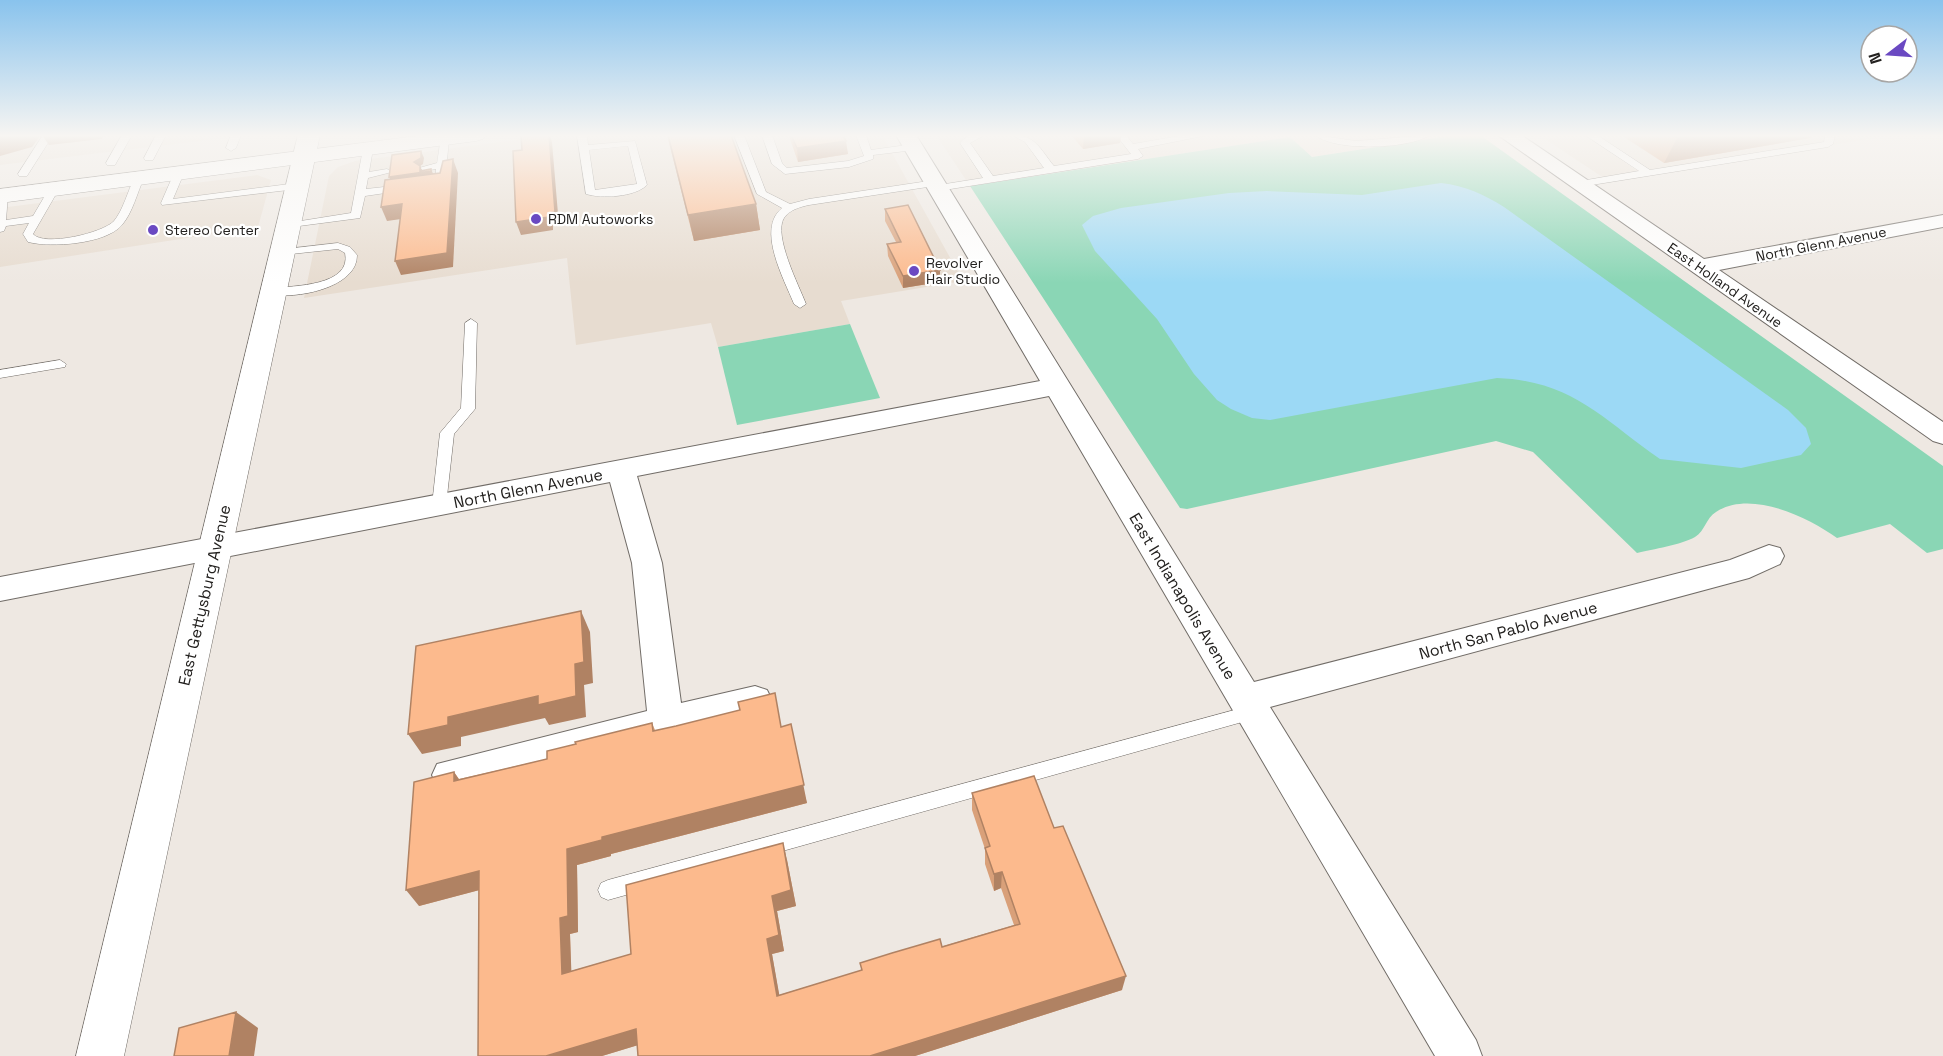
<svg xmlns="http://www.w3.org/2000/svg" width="1943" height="1056" viewBox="0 0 1943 1056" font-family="'Space Grotesk',sans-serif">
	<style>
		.built { fill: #e7dcd0 }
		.green { fill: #8ad6b5 }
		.water { fill: #9cd9f5 }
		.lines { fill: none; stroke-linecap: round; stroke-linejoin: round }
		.service-casing { stroke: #716c67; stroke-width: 1 }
		.minor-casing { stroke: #716c67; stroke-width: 2 }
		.tertiary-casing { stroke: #716c67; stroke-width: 1 }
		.primary-casing { stroke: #716c67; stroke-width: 1 }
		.service { fill: #fff; fill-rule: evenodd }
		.minor { fill: #fff; fill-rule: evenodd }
		.tertiary { fill: #fff; fill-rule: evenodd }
		.primary { fill: #fff; fill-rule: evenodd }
		.wall { fill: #d9a079 }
		.shaded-wall { fill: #b08263 }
		.building { fill: #fcba8d; stroke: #b08263; stroke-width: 1.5 }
		.poi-dot { fill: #6a49c2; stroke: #fff; stroke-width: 2 }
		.labels { text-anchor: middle; stroke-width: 4.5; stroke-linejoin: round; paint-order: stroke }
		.far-poi-label { font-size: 14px; fill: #23211f; stroke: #fff; text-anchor: start }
		.far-street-label { font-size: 14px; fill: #23211f; stroke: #fff }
		.street-label { font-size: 16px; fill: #23211f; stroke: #fff }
	</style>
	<rect width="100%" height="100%" fill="#eee8e2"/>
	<g class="built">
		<path d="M0,135H250L0,165Z"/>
		<path d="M553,135H882L963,281L841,301L850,324L718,347L711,323L576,345L567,258L304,298L329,176L338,167L355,161Z"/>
		<path d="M936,135H1454L1312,157L1290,137L970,186Z"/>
		<path d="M1539,135H1893L1610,182Z"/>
		<path d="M257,175L271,180L258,227L0,267V208Z"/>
	</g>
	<g class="green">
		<path d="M1454,135H1480L1943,466V549L1927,553L1890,524L1837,538C1808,517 1750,489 1716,512C1706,518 1705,531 1695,537C1681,545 1653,549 1637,553L1533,452L1496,441L1187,509L1180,508L970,186L1290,137L1312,157Z"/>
		<path d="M850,324L880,398L737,425L718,347Z"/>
	</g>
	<path class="water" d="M1441,183C1466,186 1483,194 1504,207L1788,410L1806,428L1811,444L1801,455L1741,468L1660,459C1602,419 1573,381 1497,378L1270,420L1252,418L1231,409L1217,400L1194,374L1157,319L1095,251L1082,225L1093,216L1121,208L1229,193L1267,191L1362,195Z"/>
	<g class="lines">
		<defs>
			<g id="service">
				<path d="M43,135H53L27,176H19L18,174Z"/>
				<path d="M122,135H132L115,165H107L106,163Z"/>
				<path d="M156,135H166L153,160H145L144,158Z"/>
				<path d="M231,135H241L236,148L231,151L226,148Z"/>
				<path d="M577,135H587L588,145L635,141L647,185C635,197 602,199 586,194ZM628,146L637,184L595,190L589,150Z"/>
				<path d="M734,135H744L766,192L790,204L809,199L935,180L939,181V185L983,178L960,143C967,134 974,135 985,135L970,143L993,176L1044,168L1025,142L1012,135C1036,135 1040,149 1054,166L1131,154L1116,135H1126L1133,144L1185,135H1208L1138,149L1143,156L1138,159L938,191L934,190V186L809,205C800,207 789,210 784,218C773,235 799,286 806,304L800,308L794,304C784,279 756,229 782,208L757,194Z"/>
				<path d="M762,135H772L782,163L787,168L848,161L864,156L856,135H866L871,150L914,144L919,147L914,150L873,155V159L849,167L785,174L772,164Z"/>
				<path d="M1315,135L1356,141L1430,135C1409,149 1335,152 1315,135Z"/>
				<path d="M1585,135H1597L1650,170L1824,142L1825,135H1835L1833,144L1828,147L1579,187L1575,186V182L1639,171Z"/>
				<path d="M441,137L449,139L445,182L440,185L435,182L436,169L424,171L419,168L437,163Z"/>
				<path d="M368,146L373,149L369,172L387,169L392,172L368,178L366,189L402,185L407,188L406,190L365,196L360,218L284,228V224L288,223L351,213L363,149Z"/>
				<path d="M179,170L184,173L173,199L297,183L302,186L297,189L162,205L161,203L174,173Z"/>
				<path d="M139,175L144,178C137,193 133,212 122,225C106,244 51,248 28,242L23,234L29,223L6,226L4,231L0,232V193L8,195L6,220L33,216L50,187H58L59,189L33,234C44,247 103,233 114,221C123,210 128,191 134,178Z"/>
				<path d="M338,243L350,247L357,255C358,288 294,300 269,294L267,292L273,288C293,286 352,286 345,253L338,249L282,255L278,254V250Z"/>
				<path d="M471,319L477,323L475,409L454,434L446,505L439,510L432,505L440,433L461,408L465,323Z"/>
				<path d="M60,360L66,364L65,367L0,378V370Z"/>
				<path d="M1253,705L1259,707L1262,712L1259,717L1253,719L608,900L601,897L598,890L601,883L608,880Z"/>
			</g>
			<g id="minor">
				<path d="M896,135H916L1254,682L1730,560L1769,545L1780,548L1784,556L1780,564L1749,578L1270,707L1476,1040L1482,1056H1435L1049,396L637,476L662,563L681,703L755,686L767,690L772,700L767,710L450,791L437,786L432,775L437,764L647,711L632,563L610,482L0,601V577L1040,381Z"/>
				<path d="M1498,135H1521L1704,259L1943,215V227L1719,270L1943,422V444L1933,441Z"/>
			</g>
			<path id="tertiary" d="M298,135H320L124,1056H76Z"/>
			<path id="primary" d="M425,135H486L483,139L476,141L0,203V189Z"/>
		</defs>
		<use href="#service" class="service-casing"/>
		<use href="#minor" class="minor-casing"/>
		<use href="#tertiary" class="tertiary-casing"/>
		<use href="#primary" class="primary-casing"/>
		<use href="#service" class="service"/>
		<use href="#minor" class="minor"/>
		<use href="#tertiary" class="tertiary"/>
		<use href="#primary" class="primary"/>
	</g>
	<g class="wall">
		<path d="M667,135H731L756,204L760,230L694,241Z"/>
		<path d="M789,135H843L848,154L798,162L790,139Z"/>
		<path d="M1071,135H1121L1120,143L1083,149Z"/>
		<path d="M1621,135H1812L1810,138L1664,163Z"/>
		<path d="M885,209L940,270V282L903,288L888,256L887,244L896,242L885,221Z"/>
		<path d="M652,723L655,730L782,726L807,803L611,854V856L577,865L578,932L570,934L571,971L631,954L787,860L796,906L777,911L784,951L772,954L779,995L1014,925L1001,888L994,891L985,864V849L972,810V793L1054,828L1122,990L915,1056H638V1045L602,1056L479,890L419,906L454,772L459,779L547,759L576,744Z"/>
	</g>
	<g class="shaded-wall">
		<path d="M6,135H41L32,147L0,156V137Z"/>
		<path d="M42,135H104L102,139L49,145Z"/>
		<path d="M549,135H550L552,142L559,226H553V230L521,235L516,222Z"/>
		<path d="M1084,135H1121L1120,143L1083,149Z"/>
		<path d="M1693,135H1812L1810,138L1664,163L1677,138Z"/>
		<path d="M846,141L848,154L798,162L797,148Z"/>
		<path d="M421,151L424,158L423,164L420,166L423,172L431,169L434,176L392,183L389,177L414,162Z"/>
		<path d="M453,159L458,173L453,267L401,275L395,261Z"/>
		<path d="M402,204L408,218L387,221L381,207Z"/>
		<path d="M756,204L760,230L694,241L688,215Z"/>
		<path d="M940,270V282L903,288V276Z"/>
		<path d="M581,611L590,632L593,683L584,685L586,717L549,725L545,718L461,737V746L422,754L408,734L448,717L538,696L575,664Z"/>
		<path d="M791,724L807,803L611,854V856L577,865L578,932L570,934L572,989L562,974L560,918L567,849L602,837Z"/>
		<path d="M454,772L466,790L454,781Z"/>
		<path d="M783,843L787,860L796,906L777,911L784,951L772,954L782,1010L777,996L767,939L772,896Z"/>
		<path d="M479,871L491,887L419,906L406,890Z"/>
		<path d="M1002,872L1001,888L994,891V874Z"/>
		<path d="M1126,976L1122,990L915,1056H870Z"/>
		<path d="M236,1012L258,1028L254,1056H229Z"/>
		<path d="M636,1029L645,1043L602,1056H546Z"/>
	</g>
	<g class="building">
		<path d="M521,135H549L555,212L549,213V217L516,222L513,151L522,150Z"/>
		<path d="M668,135H731L756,204L688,215Z"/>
		<path d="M791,135H843L846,141L797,148Z"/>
		<path d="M1672,135H1693L1677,138Z"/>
		<path d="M421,151V158L414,162L420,166V171L431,169V171L389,177L392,155Z"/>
		<path d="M453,159L447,253L395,261L402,204L381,207L385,180L440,173L443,161Z"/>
		<path d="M908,205L940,270L903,276L887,244L901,242L885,209Z"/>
		<path d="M581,611L584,662L575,664L576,696L538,705V696L448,717V725L408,734L416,646Z"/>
		<path d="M775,693L781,727L791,724L804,785L602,837V840L567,849L568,916L560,918L562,974L631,954L626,885L783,843L791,890L772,896L779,935L767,939L777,996L862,970L860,963L892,953L940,939L942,947L1020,924L1002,872L994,874L985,848L990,846L972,793L1034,776L1054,828L1063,826L1126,976L870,1056H638L636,1029L546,1056H478L479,871L406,890L414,782L454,772V781L547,759V751L576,744L575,742L652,723L653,731L676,726L740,710L738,702Z"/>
		<path d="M236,1012L229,1056H174L179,1028Z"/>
	</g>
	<linearGradient id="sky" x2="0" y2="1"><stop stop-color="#89c3ed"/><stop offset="0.48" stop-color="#f7f5f2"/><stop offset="1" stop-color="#f7f5f2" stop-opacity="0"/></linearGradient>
	<rect width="1943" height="283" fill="url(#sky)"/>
	<g class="poi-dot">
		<circle cx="536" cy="219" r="6"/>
		<circle cx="153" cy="230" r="6"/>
		<circle cx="914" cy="271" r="6"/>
	</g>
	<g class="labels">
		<g class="far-poi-label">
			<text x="548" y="224">RDM Autoworks</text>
			<text x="165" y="235">Stereo Center</text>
			<text x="926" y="268">Revolver<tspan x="926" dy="16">Hair Studio</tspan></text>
		</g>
		<g class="far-street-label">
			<text transform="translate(1821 244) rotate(-11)" y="5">North Glenn Avenue</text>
			<text transform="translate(1725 285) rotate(35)" y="5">East Holland Avenue</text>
		</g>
		<g class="street-label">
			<text transform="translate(528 488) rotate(-11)" y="6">North Glenn Avenue</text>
			<text transform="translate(204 595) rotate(-77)" y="6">East Gettysburg Avenue</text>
			<text transform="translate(1183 596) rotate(59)" y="6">East Indianapolis Avenue</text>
			<text transform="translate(1508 630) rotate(-15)" y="6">North San Pablo Avenue</text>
		</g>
	</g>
	<g transform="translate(1889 54) rotate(253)"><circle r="28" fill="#ffffff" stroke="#a7a6a5" stroke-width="1.5"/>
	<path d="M0-4.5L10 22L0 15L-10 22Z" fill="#6a49c2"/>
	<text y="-9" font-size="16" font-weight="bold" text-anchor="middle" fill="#23211f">N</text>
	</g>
</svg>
